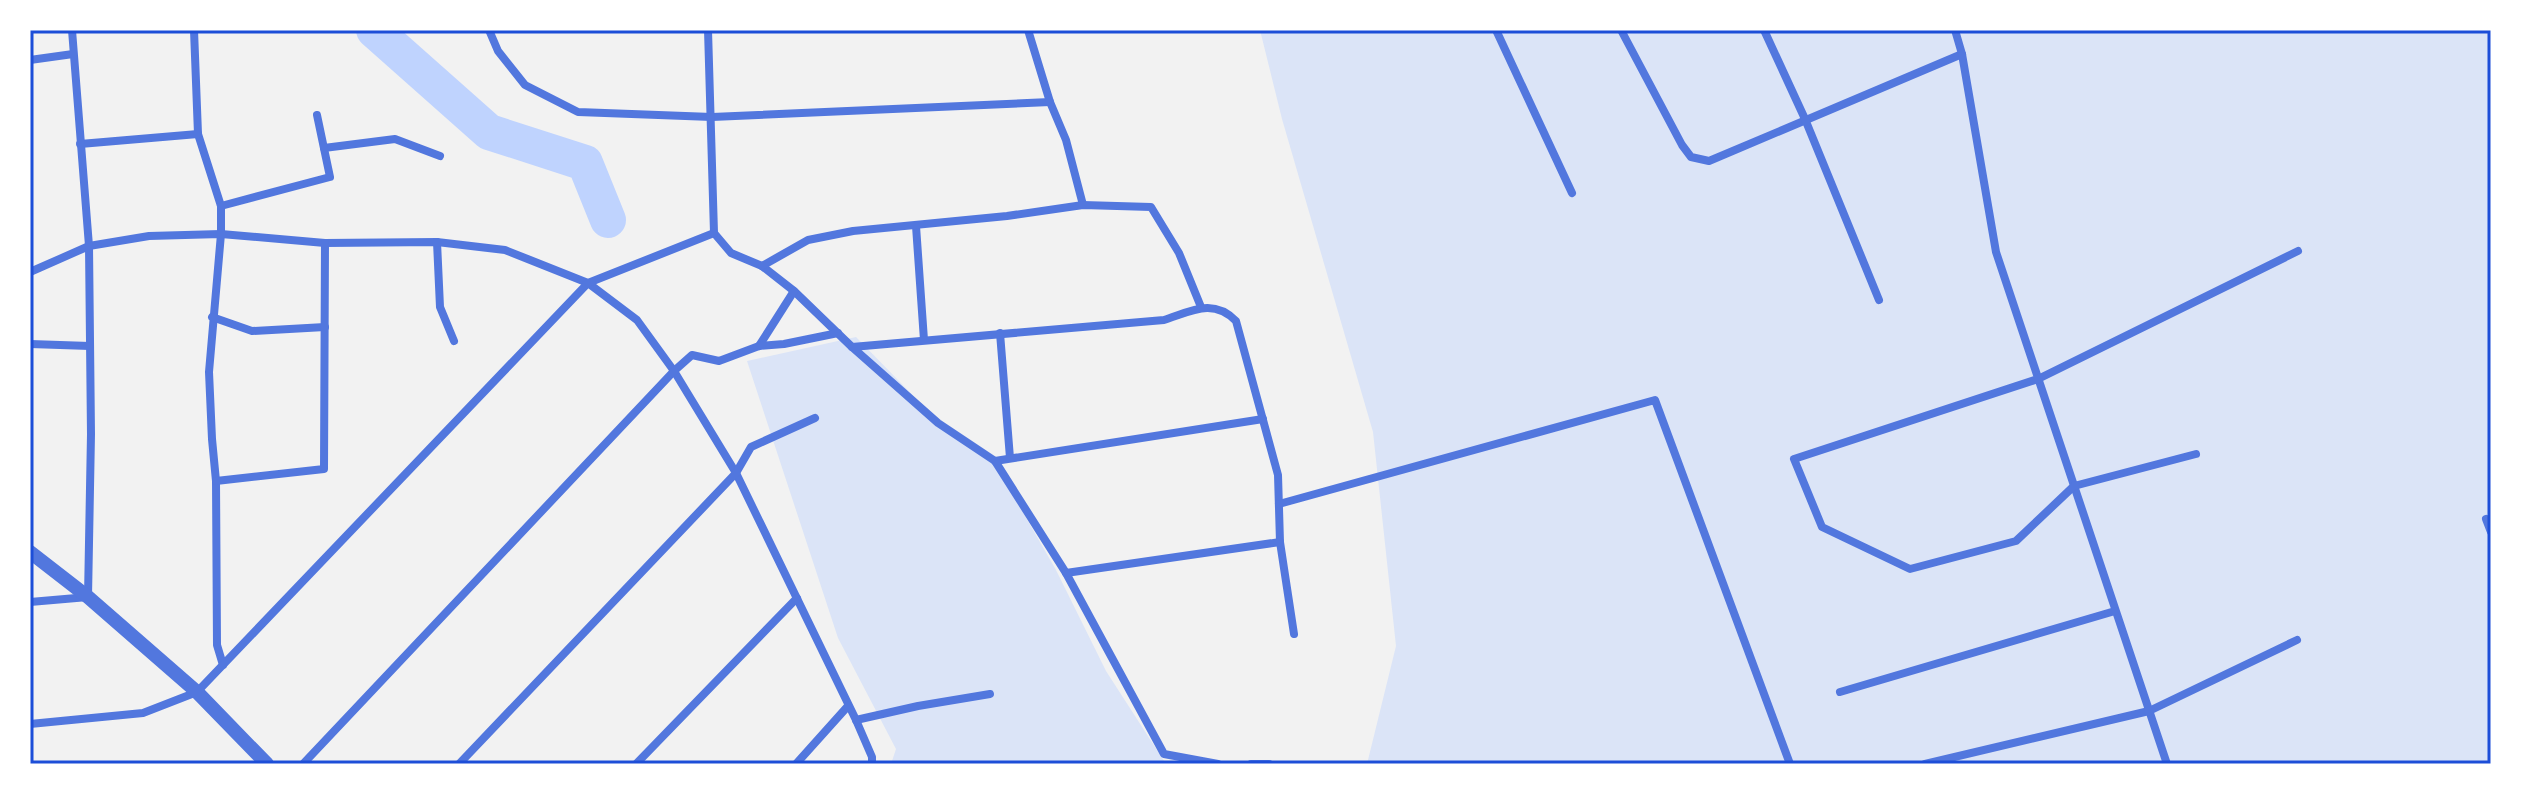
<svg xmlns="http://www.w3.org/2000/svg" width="2521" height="794" viewBox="0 0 2521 794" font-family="'Work Sans',sans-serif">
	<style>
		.green { fill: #dbe4f7 }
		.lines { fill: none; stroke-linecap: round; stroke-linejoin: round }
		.river { stroke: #bfd3fe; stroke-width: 36 }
		.minor { stroke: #5277de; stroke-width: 8 }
		.tertiary { stroke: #5277de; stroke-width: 14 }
		.neatline { fill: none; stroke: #1d4ed8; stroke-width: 3 }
	</style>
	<rect width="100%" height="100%" fill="#f2f2f2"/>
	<g class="green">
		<path d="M1260,30H2491V764H1367L1396,646L1373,432L1282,119Z"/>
		<path d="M856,337L936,419L997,467L1056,570L1106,671L1166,764H891L896,749L838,638L747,361Z"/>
	</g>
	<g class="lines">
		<path class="river" d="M374,30L489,132L585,163L608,220"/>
		<g class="minor">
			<path d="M194,30L198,134L221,206V234L209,372L212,439L216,481L217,645L223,665"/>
			<path d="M489,30L498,51L525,85L578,112L712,117L1050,102"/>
			<path d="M708,30L714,233L731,253L762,266L794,291L852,347L938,423L995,461L1066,573L1164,754L1218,764"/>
			<path d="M1028,30L1050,102L1066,140L1083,205"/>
			<path d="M1496,30L1572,193"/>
			<path d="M1621,30L1682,145L1691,157L1709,161L1962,54"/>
			<path d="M1764,30L1805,119L1879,300"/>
			<path d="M1955,30L1962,54L1996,252L2167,764"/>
			<path d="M30,60L73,54"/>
			<path d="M80,144L198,134"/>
			<path d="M324,148L395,139L440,156"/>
			<path d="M221,206L330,177L317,115"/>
			<path d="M916,226L924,340"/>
			<path d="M437,242L440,307L454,341"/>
			<path d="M762,266L808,240L853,231L1007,216L1083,205L1151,207L1179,253L1201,307"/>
			<path d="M30,272L89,246L149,236L221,234L325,243L437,242L505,250L588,283L637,320L674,371L736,473L856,720L872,757V764"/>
			<path d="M212,317L252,331L325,327"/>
			<path d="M1000,333L1010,458"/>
			<path d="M30,344L90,346"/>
			<path d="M759,346L794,291"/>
			<path d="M852,347L1164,320C1192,311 1213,298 1236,321L1278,475L1280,542L1294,634"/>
			<path d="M2196,454L2074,486L2016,541L1910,569L1822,527L1794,459L2038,379L2298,251"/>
			<path d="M995,461L1263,419"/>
			<path d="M216,481L324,469L325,243"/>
			<path d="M1279,504L1655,400L1790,764"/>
			<path d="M2486,519L2491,532"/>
			<path d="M1066,573L1280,542"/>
			<path d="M30,602L88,597L91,434L89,246L72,30"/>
			<path d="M1840,692L2115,611"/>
			<path d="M856,720L918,706L990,694"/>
			<path d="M30,724L143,713L197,692L588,283L714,233"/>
			<path d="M303,764L674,371L692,355L719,361L759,346L784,344L838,333"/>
			<path d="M459,764L736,473L751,447L815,418"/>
			<path d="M636,764L797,598"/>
			<path d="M796,764L848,706"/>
			<path d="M1251,764H1269"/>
			<path d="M1925,764L2149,711L2297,640"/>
		</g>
		<path class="tertiary" d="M30,552L88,597L197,692L267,764"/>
	</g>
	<rect width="2521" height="794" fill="none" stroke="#ffffff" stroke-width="64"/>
	<rect x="32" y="32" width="2457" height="730" class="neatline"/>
</svg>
